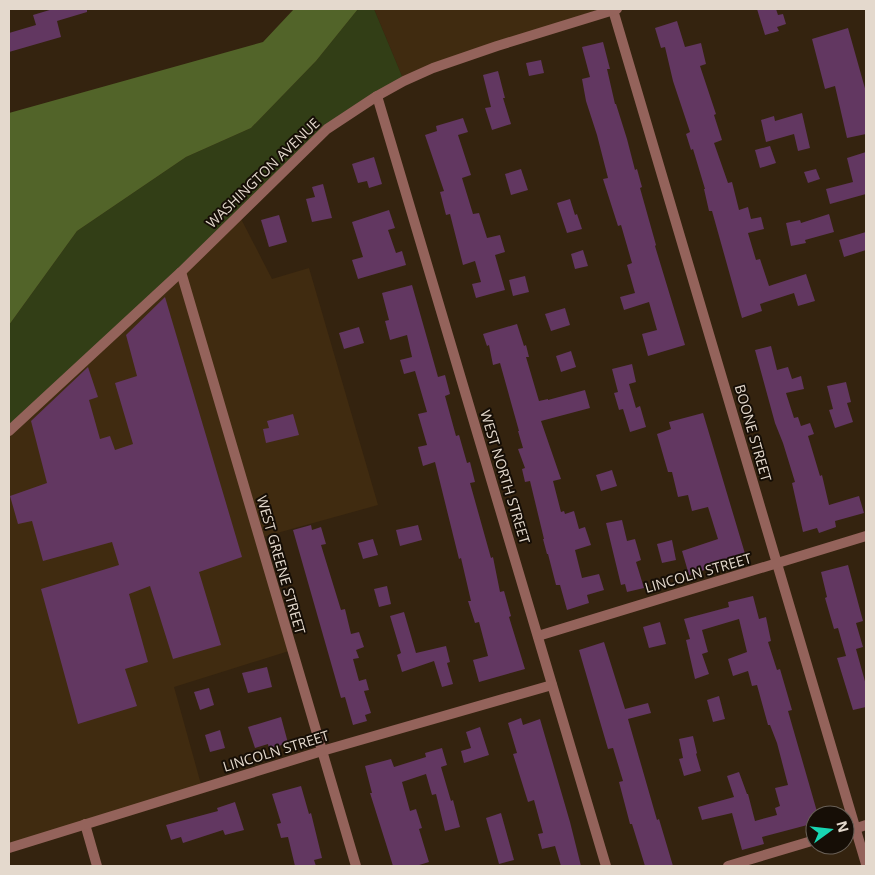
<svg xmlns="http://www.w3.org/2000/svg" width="875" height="875" viewBox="0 0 875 875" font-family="'Open Sans',sans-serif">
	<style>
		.built { fill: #402b10 }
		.green { fill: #323e16 }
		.forest { fill: #526429 }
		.building { fill: #623761 }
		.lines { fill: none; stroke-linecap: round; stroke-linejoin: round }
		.minor { stroke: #94635b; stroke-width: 10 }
		.labels { text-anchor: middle; stroke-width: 4; stroke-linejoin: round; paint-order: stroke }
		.street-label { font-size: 14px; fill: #e4d9cd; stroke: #160e06 }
	</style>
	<rect width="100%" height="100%" fill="#34230f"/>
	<g class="built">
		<path d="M374,9H617L404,81Z"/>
		<path d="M239,215L272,279L309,268L378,505L259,538L292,650L174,687L202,788L9,848V431Z"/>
	</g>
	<path class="green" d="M358,9H374L404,81L327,129L9,431V325L77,231L186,157L251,128L316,61Z"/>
	<path class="forest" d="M294,9H358L316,61L251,128L186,157L77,231L9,325V113L263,42Z"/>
	<g class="building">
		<path d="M53,9H87V12L57,21L61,37L9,52V33L36,25L33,15Z"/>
		<path d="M757,9H776L778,15L783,14L786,24L777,27L779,31L765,35Z"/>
		<path d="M677,21L685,47L701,43L706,64L700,66L716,114L714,115L722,140L714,143L728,183L732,182L739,210L748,207L751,219L761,217L764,229L748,233L756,260L760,259L769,286L806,274L815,301L798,306L794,293L760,304L762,311L742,318L712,211H709L704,189H705L693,149L691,150L686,134L690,132L673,81L665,47L661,48L655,28Z"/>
		<path d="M848,28L866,92V134L847,138L835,86L825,89L812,39Z"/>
		<path d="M603,42L610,69H607L615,104H616L627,139L635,170L637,169L642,187L640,188L656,245L655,246L685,345L648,356L642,334L657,330L649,302L624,310L620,297L635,293L627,265L632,263L621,225L618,226L603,179L608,178L597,135L586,101L582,79L590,77L582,47Z"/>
		<path d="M541,60L544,73L529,76L526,63Z"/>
		<path d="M498,71L505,98H503L511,124L492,130L485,108L491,107L483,75Z"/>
		<path d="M802,113L810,148L798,151L794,134L766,142L761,120L774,116L775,121Z"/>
		<path d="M463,118L468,132L458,135L471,175L462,178L473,214L479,213L487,238L500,235L505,252L495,255L505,290L476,298L472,284L481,282L475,261L463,265L450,214L446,215L440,192L444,191L425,135L437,131L436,126Z"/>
		<path d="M770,146L776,163L760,168L755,150Z"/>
		<path d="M866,152V194L830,204L826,189L853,182L847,158Z"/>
		<path d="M374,157L382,184L369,188L367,181L358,183L352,164Z"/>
		<path d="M521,169L528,190L511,195L505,174Z"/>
		<path d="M816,169L820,179L808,183L804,172Z"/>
		<path d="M323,184L332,218L312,222L306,199L315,197L312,187Z"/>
		<path d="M570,199L575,215L577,214L582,229L567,233L557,203Z"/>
		<path d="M389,210L395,228L388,230L396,253L402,251L406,265L358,279L352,260L363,257L352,222Z"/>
		<path d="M829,214L834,232L805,240L806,243L791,246L786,223L800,220L801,223Z"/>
		<path d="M279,215L287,242L269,247L261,220Z"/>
		<path d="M866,232V250L844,257L839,240Z"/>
		<path d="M583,250L588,266L575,269L571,254Z"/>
		<path d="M525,276L529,292L513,296L509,280Z"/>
		<path d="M412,285L438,377L445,375L450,394L445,396L456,436L459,435L467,463L470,462L475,482L470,483L491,558L493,557L500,592L504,591L511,616L509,617L525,669L479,682L473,660L488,656L479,622L475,623L468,601H471L461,558L459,559L435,462L423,466L418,447L427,445L418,414L427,412L415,371L404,374L400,360L412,357L407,335L390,340L385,321L389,320L382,293Z"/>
		<path d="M165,297L242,557L199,572L221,645L173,659L150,586L129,594L148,662L125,669L137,706L78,724L41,589L119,565L112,542L43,561L32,521L18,524L10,496L47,483L31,421L88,367L98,397L89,400L100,439L110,436L115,450L133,444L115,383L137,376L126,335Z"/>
		<path d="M565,308L570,325L551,331L545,314Z"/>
		<path d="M517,324L524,346L526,345L529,357H526L539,401L548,399V400L585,390L590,408L541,421L561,479L553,481L561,512L564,511L565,514L574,511L579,529L585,527L591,545L575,550L582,578L599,574L604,590L587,595L589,603L567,610L560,585H556L548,554H547L543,539H544L530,481L525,482L522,469L525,468L518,449L523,448L518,431H519L500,363L493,365L489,345L487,346L483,334Z"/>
		<path d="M359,327L364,343L344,349L339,333Z"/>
		<path d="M771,346L777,370L788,367L792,379L801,376L804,389L786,393L794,418L798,417L801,426L810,423L814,434L808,436L820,476L822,475L829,505L859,496L864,513L835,521L836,527L819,533L817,528L803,532L792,483L795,482L783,443L775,423L755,350Z"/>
		<path d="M571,351L576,367L561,372L556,356Z"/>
		<path d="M632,364L636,382L629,384L636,408L640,406L646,427L630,432L623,409L619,410L614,393L618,392L612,369Z"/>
		<path d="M846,382L851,402L847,403L853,422L835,428L829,410L833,409L827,386Z"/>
		<path d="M703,413L746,557L689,575L682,551L718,539L708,507L692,511L688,495L678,497L672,472H668L657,434L671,429L669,422Z"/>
		<path d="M293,414L299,435L266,443L263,429L269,428L267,421Z"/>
		<path d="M612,470L617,486L601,491L596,475Z"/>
		<path d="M622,520L627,541L635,539L641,560L636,562L644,588L627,592L625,584L621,585L606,523Z"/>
		<path d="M311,525L312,530L321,527L326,544L321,545L341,610L345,609L351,634L359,632L364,647L356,650L359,658L353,659L359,681L366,679L369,690L364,691L371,713L365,715L367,721L353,725L345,697L341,698L293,530Z"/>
		<path d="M418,525L422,540L400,546L396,530Z"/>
		<path d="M373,539L378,555L363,559L358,543Z"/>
		<path d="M672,540L676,560L662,563L657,544Z"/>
		<path d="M848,565L863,621L856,623L863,647L856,649L866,685V707L853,710L837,658L846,656L838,628L834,629L825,598L827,597L821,572Z"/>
		<path d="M387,586L391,604L379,607L374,589Z"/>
		<path d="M753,596L759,619L766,617L771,641L768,642L777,670L780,669L792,710L788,711L818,815H815V823L762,837L764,844L742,850L732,813L702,820L698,807L734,797L727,776L739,772L747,794H748L755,821L777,815L775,808L780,806L775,788L788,785L777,743L770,725H768L757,685L752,686L748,671L733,676L728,659L747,652L739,619L702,630L708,652L702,654L709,674L695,679L686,640L690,639L684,619L729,607L728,602Z"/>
		<path d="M404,612L416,653L446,646L450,662L447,663L453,684L442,687L434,661L402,672L397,655L401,653L390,616Z"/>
		<path d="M660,622L666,644L649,648L643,627Z"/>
		<path d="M604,642L625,709L648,703L651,713L628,719L657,820L659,819L673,866H645L632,824H630L619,782L623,781L613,748L608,749L579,650Z"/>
		<path d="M267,667L272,687L248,693L242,673Z"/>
		<path d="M209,688L214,705L200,710L194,692Z"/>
		<path d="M719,696L725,719L713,722L707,700Z"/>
		<path d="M281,717L288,743L269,749L268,744L255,748L248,727Z"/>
		<path d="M521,718L523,725L540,719L570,822L581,866H561L555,846L542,849L538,834L543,833L534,800L528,802L513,754L517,753L508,723Z"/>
		<path d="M480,727L489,755L464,763L461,751L471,748L466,732Z"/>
		<path d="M220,730L225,748L210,752L205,735Z"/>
		<path d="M693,736L697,753L696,754L701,771L684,776L679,759L683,758L679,739Z"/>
		<path d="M442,748L447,765L441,767L451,801L453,800L460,827L445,831L436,794L432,795L426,774L402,782L410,811L416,809L422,828L419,829L429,862L416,866H393L370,793H372L365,766L391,759L394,767L426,757L425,753Z"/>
		<path d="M301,786L309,814L311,813L322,858L314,860L316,866H295L288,837L281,838L277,824L281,823L272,794Z"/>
		<path d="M235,802L244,830L225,835L223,830L183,843L181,837L171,840L166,825L218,811L217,808Z"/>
		<path d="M501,813L514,860L499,864L486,818Z"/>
	</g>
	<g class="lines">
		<g class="minor">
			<path d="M613,10L866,864"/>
			<path d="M377,96L606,866"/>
			<path d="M181,272L356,866"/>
			<path d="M9,431L181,272L327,129L377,96L404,81L433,68L497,46L617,9"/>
			<path d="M538,636L866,536"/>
			<path d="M85,824L97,866"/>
			<path d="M845,832L866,825"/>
			<path d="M9,848L322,751L552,685"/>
			<path d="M728,866L815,840"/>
		</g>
	</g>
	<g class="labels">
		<g class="street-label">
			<text transform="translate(263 173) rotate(-44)" y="5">WASHINGTON AVENUE</text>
			<text transform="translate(753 433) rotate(74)" y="5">BOONE STREET</text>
			<text transform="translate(505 477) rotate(73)" y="5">WEST NORTH STREET</text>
			<text transform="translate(281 565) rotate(74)" y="5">WEST GREENE STREET</text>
			<text transform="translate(698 573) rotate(-16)" y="5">LINCOLN STREET</text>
			<text transform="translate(276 751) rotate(-17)" y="5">LINCOLN STREET</text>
		</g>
	</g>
	<rect width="875" height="875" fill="none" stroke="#e4d9cd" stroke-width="20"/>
	<g transform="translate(830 830) rotate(75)"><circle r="24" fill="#160e06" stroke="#685f56"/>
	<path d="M0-4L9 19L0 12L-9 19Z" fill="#18d5b2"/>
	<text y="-8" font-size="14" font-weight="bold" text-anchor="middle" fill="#e4d9cd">N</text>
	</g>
</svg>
